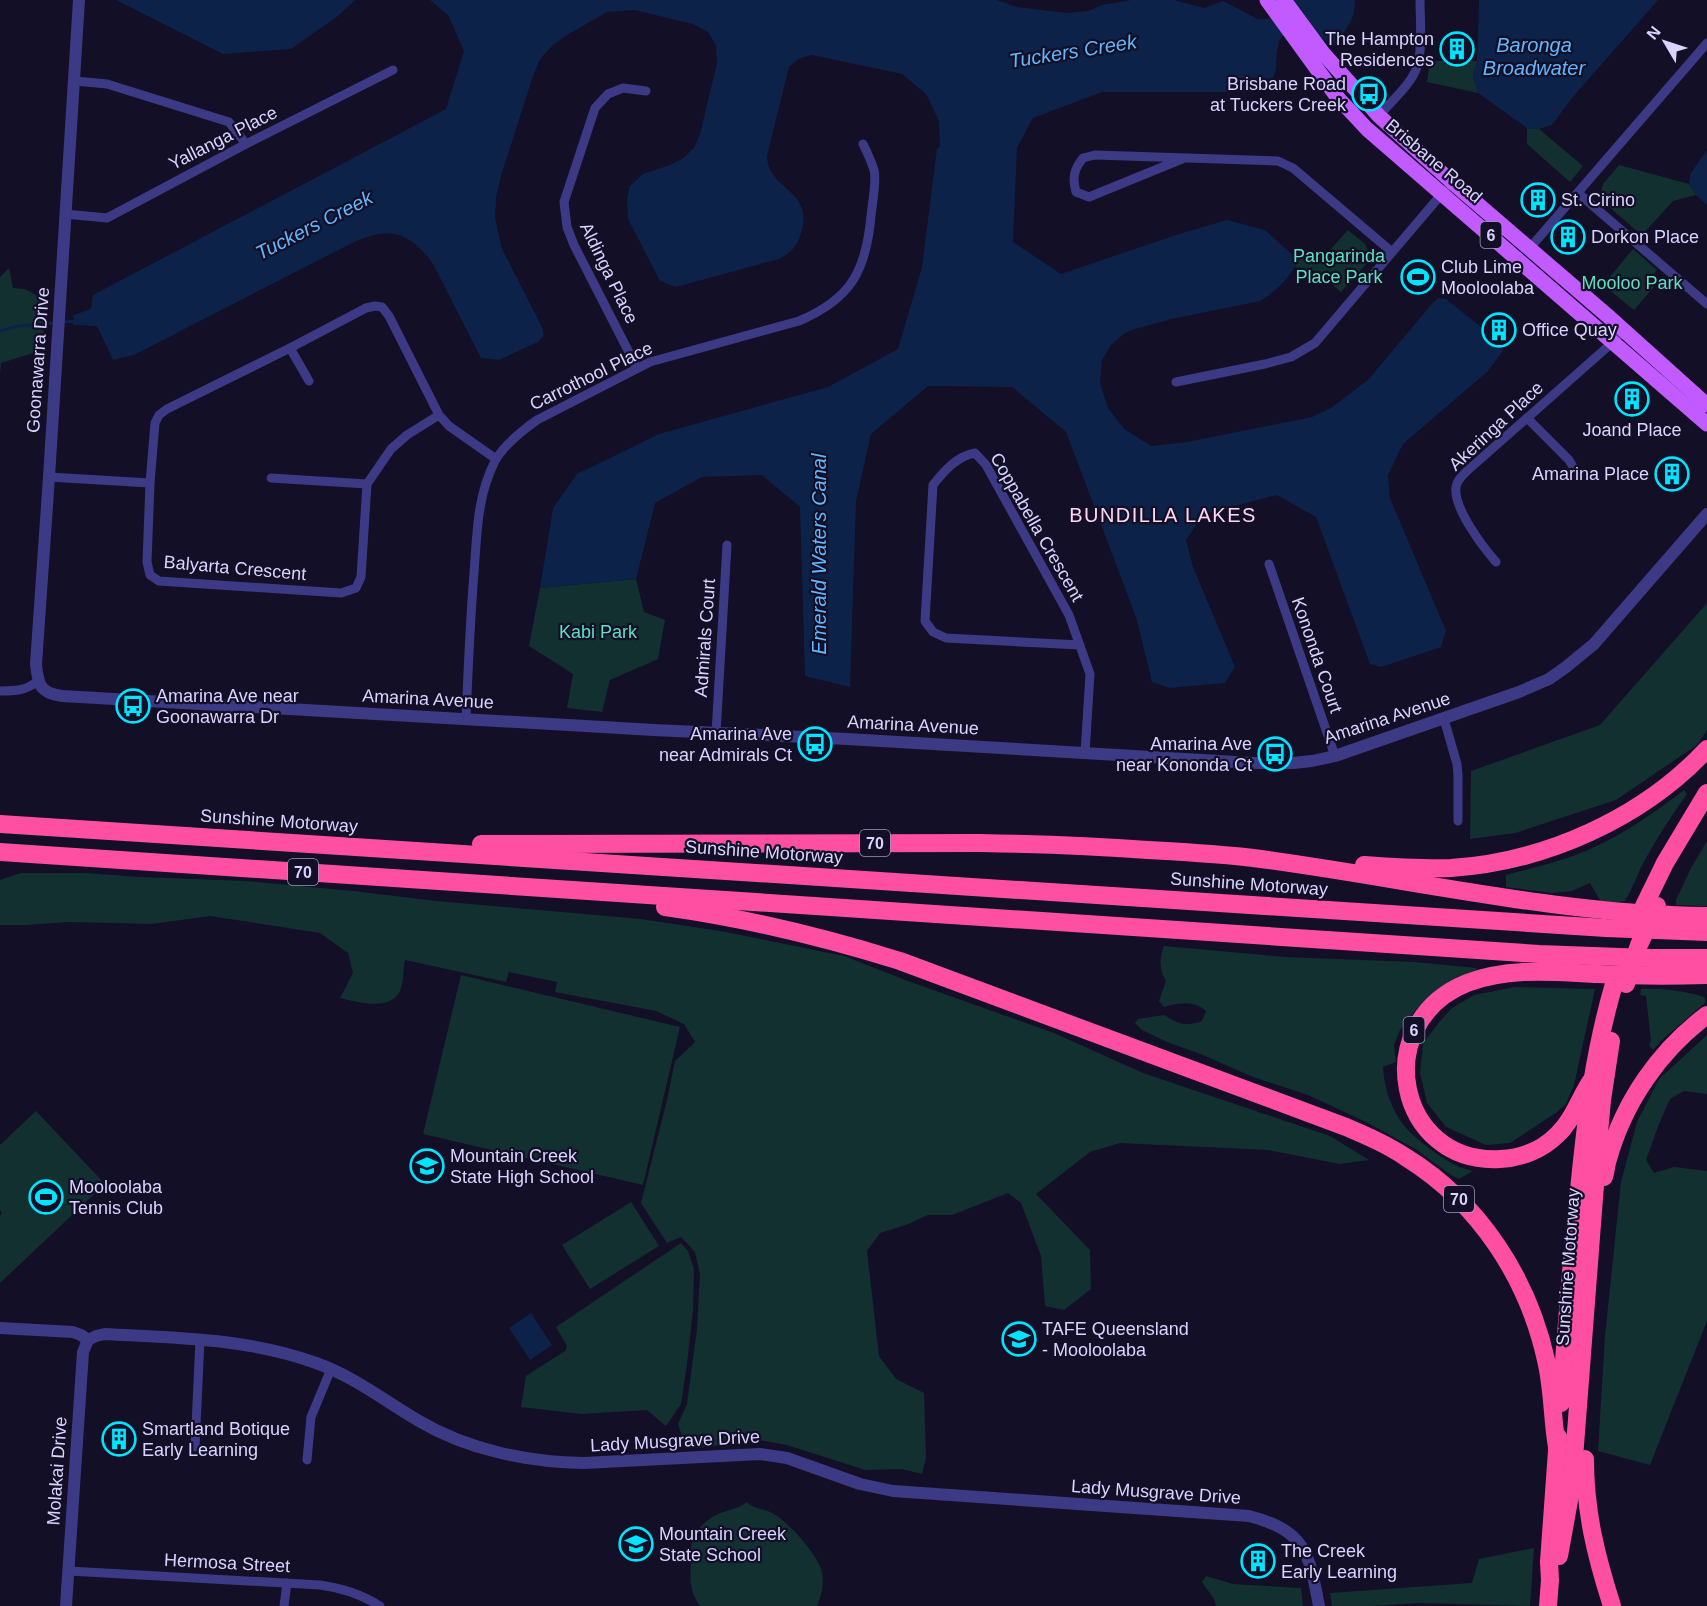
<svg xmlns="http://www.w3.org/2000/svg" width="1707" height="1606" viewBox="0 0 1707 1606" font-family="Helvetica,sans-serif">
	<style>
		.green { fill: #12302f }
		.water { fill: #0c2248 }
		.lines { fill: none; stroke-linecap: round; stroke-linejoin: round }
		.stream { stroke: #0c2248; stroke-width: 3 }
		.minor { stroke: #3d3a85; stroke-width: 9 }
		.tertiary { stroke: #3d3a85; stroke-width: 12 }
		.primary { stroke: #c25bff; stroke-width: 15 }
		.motorway { stroke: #ff4fa3; stroke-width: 18 }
		.motorway-bridge { stroke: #ff4fa3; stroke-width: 18 }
		.labels { text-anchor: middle; stroke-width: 4.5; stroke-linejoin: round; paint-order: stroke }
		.shield { fill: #130f26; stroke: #9e99be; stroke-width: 1.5 }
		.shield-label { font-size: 16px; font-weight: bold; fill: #d9d4ff }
		.poi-label { font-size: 18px; fill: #d9d4ff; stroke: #130f26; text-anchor: start }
		.street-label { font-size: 18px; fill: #d9d4ff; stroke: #130f26 }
		.park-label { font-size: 18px; fill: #5fe0c0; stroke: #130f26 }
		.water-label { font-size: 20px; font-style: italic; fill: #62b6ff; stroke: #130f26 }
		.neighbourhood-label { font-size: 20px; letter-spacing: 1.5px; fill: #ffd6f0; stroke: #130f26 }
	</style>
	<rect width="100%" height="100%" fill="#130f26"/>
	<g class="green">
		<path d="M1430,61H1477L1473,75L1478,93L1427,82Z"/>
		<path d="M1527,128L1539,129L1583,166L1570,182L1527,144Z"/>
		<path d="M1619,165L1689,184L1696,195L1673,201L1642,235L1603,202L1600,195L1603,184Z"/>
		<path d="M1348,230L1365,244L1370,255L1368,262L1341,292L1316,271L1295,267L1297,259L1330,250Z"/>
		<path d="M1633,249L1657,270L1653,275L1659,281L1634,310L1603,285Z"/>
		<path d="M9,268L13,288L25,289L45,300L43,350L1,363L0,376V277Z"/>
		<path d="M636,579L644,612L665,620L658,659L610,680L602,712L567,708L573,674L529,646L540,588Z"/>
		<path d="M1707,603V730L1697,745L1616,800L1515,833L1470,839L1471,771L1600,725Z"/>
		<path d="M1684,790L1687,794C1672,815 1658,836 1646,858C1638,872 1633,888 1625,901L1610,903L1601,902L1590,883L1572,891L1552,893L1506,887V875C1528,869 1551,864 1573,856C1614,841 1650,816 1684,790Z"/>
		<path d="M1707,841V906L1676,905V900L1691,868Z"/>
		<path d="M21,873H86L139,877L246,881L353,891L436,901L641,919L726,932L844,956L908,981L1054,1033L1143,1073L1330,1136L1369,1160L1340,1164L1268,1150L1120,1143L1090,1152L1036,1194L1090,1250L1091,1289L1064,1310L1045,1306L1041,1256L1021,1203L1008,1193L952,1215H928L906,1225L880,1233L867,1251L879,1356L896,1379L924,1393L926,1458L922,1474L902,1469L865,1470L787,1445L759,1440L697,1448L683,1439L678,1424L687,1404L697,1329L700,1274L695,1252L681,1237L667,1243L641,1203L667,1100L675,1061L695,1042L684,1024L656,1011L555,992L557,982L509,972L506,982L405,960C403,970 404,984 399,993C388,1011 356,1002 340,998L353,973L348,953L320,933L210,916L152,924L69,922L24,925H0V880Z"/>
		<path d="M1164,946L1285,957L1414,962L1476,968L1477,973L1435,993L1416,1010L1400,1030L1394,1045L1396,1062L1383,1067C1384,1088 1392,1112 1406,1128C1414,1138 1443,1159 1455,1165C1460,1168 1467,1169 1473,1171L1459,1179L1451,1175L1417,1150L1366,1122L1308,1095L1253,1077L1203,1055L1167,1042L1142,1030L1135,1023L1138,1019L1164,1015C1178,1024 1186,1027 1202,1021L1206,1011C1193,1000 1179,1003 1164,1007L1159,1001L1166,981C1159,969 1159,959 1164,946Z"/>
		<path d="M461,975L680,1027L643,1185L423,1134Z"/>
		<path d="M1515,987L1595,989L1574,1085L1566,1104L1557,1112L1510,1143L1486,1145L1446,1127L1427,1103L1420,1073L1423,1043L1441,1020L1452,1008L1474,995Z"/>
		<path d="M1641,989C1661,988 1685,991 1704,997L1706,1002L1662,1040L1653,1050L1649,1045L1651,1041L1646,996L1640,995Z"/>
		<path d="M1707,1035V1094L1684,1091L1670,1099L1659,1124L1646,1160L1654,1173L1674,1167L1707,1171V1321L1650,1465L1598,1451L1605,1336L1621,1182L1637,1122L1659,1079Z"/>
		<path d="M36,1111L105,1184L0,1283V1216L2,1213L0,1210V1145Z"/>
		<path d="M631,1202L659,1246L590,1289L562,1245Z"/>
		<path d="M681,1243L688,1251L694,1269L693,1311L687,1364L681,1404L666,1426L647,1410L581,1414L521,1407L526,1376L565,1351L567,1346L556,1327Z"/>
		<path d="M747,1502C753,1509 763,1508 772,1513C788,1521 815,1552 821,1569C825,1581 822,1595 817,1606H700C687,1587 691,1577 691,1555L688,1551C693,1546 692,1540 695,1534C698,1529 704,1523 708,1520C720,1510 736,1511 747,1502Z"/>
		<path d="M1534,1548L1530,1606L1419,1603L1370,1606H1332L1330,1593L1472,1583L1479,1559Z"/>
		<path d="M1206,1576L1233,1584L1301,1588L1303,1606H1216L1214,1599L1202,1582Z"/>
	</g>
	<g class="water">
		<path d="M116,0H355L338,16L291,49L223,54Z"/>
		<path d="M430,0H997L1017,7L1067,13L1088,11L1102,5L1131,0H1174L1204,8L1223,1L1258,19H1269L1287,0H1355C1355,23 1345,29 1334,46L1300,23C1293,28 1285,32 1281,38C1278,43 1278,47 1277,52C1275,78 1277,84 1250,92H1102L1033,118L1017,148L1013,242L1061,274L1179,234L1227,220L1265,230L1297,259C1295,274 1273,294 1260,301L1172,319L1135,329L1125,333L1111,345L1102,360L1100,383L1108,408L1124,429L1151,446L1187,442L1312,417L1331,408L1368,380L1431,305L1438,298L1446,299L1501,343L1503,351L1487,372L1403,444L1388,475L1390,498L1446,631L1441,647L1381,667L1370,664L1316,517L1277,495L1204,514L1186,540L1193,567L1235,667L1225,683L1169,688L1152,682L1136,617L1066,432L1012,387L928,386L871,434L856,501L850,687L805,676L800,507L762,475L702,477L655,503L636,579L540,588L553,508L577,474L659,434L828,387L898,349L922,267L937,148L940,147L939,121L926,94L902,74L812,55L798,59L789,67L767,156C768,192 817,189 800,236C796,248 790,253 779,259L676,287L660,281L628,219L627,198L630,186L643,174L670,165L682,159L694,148L700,134L717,63L716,46L708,32L693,24L634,10L607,12L567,35L553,45L540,59L533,76L501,176L496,197L495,218L502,249L542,327L544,335L538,342L499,360L481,358L433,264C409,230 387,226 350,244L134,355L113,360L97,326L73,325L74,315L91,309L93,295L446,109L464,51L448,15Z"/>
		<path d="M1479,0H1658L1572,98L1552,125L1539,129L1527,128L1478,93L1473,75L1477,61Z"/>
		<path d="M1707,150V205L1696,195L1689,184L1691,173Z"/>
		<path d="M531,1313L552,1345L530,1360L509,1328Z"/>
	</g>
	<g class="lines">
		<g class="stream">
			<path d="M62,322L77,321"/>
			<path d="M0,331L18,326L56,323"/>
		</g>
		<g class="minor">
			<path d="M75,81L107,84L229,122L246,144"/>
			<path d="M1379,116C1391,101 1411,85 1417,67C1423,50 1420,18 1420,0"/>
			<path d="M1182,159L1089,197L1076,192C1072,178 1074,169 1083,158L1095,155L1278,161L1293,168L1392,252"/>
			<path d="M1578,193L1707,304"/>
			<path d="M65,214L107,218L246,144L393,70"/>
			<path d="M1529,249L1707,43"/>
			<path d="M290,348L309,381"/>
			<path d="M637,368L574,245L567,227L564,202L595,108L608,94L623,88L646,91"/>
			<path d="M1176,382L1265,364L1291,357L1315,343L1445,190"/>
			<path d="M439,415L407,435L391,449L367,484L361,577L356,588L341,593L159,581L150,575L147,562L150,483L155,423L159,415L167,409L290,348L366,308L375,306L382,307L389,316L439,415L449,426L496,459"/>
			<path d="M1527,418L1569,460L1579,477"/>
			<path d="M49,477L150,483"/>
			<path d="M271,478L367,484"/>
			<path d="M1496,562C1483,547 1453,508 1456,487C1457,480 1462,476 1467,471L1613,342L1623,330"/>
			<path d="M1269,564L1335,756"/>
			<path d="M1080,645L946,638L933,632L925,621L933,485C944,471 957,456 975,453L986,465L1069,615L1090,674L1085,753"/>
			<path d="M0,691C15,691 25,691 38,681"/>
			<path d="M466,719C468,670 470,622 474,573C477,534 477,496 495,461C503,446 523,430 537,420L650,362L799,321C851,299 866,271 871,216C872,204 877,181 874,170C871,161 867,152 863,144"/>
			<path d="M1444,719L1457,764L1458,775V821"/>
			<path d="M716,733L727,545"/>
			<path d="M195,1447L200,1340"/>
			<path d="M307,1460L311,1417L331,1369"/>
			<path d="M69,1571L320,1585C342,1588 361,1594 380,1606"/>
			<path d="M284,1606L287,1583"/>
		</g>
		<g class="tertiary">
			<path d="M79,0L49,477L36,664C38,685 40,693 62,696L654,730L847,739L1253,763H1293L1312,761L1335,756L1519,692L1549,679L1566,667L1594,644L1707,514"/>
			<path d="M0,1328L73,1332L81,1335L88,1340"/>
			<path d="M88,1340L96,1336L105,1334C176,1338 247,1338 316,1363C353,1376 385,1401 419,1421C468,1450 528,1462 584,1463L760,1454L787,1458L860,1484L893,1491L1249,1516C1306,1531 1309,1553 1319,1606"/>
			<path d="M66,1606L83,1352L88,1340"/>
		</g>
		<g class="primary">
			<path d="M1267,0L1338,98L1367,129L1707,424"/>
			<path d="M1284,0L1323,53L1379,116L1452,182L1609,317L1707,405"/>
		</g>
		<g class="motorway">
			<path d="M0,824L1606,928L1707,932"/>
			<path d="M481,844L980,843C1036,844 1092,846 1148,850C1186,852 1224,854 1261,859C1411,879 1555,914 1707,916"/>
			<path d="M0,852L1539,954L1647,958H1707"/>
			<path d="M1364,865C1392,867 1422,869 1451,868C1545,862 1643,818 1707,749"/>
			<path d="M1644,906L1665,863L1707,793"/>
			<path d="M665,907C745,918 823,937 900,961L1346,1127C1367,1136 1388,1145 1407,1158C1479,1203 1528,1278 1546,1360C1553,1389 1552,1418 1557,1447"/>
			<path d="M1591,1081C1579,1099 1573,1120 1557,1135C1542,1150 1521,1158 1500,1159C1397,1165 1368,1023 1467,983C1509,967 1554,972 1598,974C1634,976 1671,976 1707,975"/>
			<path d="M1604,1177C1606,1171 1606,1165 1608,1159C1624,1102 1659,1051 1707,1015"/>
			<path d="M1561,1403C1566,1332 1571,1261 1579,1190C1586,1119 1594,1052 1614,984"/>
			<path d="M1585,1459C1585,1512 1596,1556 1612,1606"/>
			<path d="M1559,1556L1572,1484L1599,1133L1602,1100L1611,1041"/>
			<path d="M1548,1606L1550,1580L1549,1562L1558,1437"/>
		</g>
		<path class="motorway-bridge" d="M1626,984L1639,945L1657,906"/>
	</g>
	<defs>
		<symbol id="building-ring" viewBox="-11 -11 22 22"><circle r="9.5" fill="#130f26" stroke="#00e5ff" stroke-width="1.5"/><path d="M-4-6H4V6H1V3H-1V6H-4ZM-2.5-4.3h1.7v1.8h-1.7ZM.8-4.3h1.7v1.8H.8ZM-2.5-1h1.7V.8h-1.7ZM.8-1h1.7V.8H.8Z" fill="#00e5ff"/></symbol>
		<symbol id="bus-ring" viewBox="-11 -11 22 22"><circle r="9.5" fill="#130f26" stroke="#00e5ff" stroke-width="1.5"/><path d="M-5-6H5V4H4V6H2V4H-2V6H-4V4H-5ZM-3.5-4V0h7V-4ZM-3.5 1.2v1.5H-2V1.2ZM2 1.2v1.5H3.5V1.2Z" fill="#00e5ff"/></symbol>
		<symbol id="stadium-ring" viewBox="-11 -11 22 22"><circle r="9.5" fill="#130f26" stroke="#00e5ff" stroke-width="1.5"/><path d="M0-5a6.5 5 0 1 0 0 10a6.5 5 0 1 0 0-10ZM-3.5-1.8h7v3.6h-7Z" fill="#00e5ff"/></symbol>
		<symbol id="school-ring" viewBox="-11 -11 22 22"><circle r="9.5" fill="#130f26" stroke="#00e5ff" stroke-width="1.5"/><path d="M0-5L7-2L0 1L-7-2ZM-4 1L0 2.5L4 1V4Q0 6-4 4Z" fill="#00e5ff"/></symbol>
		<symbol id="university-ring" viewBox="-11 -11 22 22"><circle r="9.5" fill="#130f26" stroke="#00e5ff" stroke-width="1.5"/><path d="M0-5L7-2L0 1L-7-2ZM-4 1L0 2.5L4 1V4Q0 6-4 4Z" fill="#00e5ff"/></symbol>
	</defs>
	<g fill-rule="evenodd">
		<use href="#building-ring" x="1438" y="30" width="38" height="38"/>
		<use href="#bus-ring" x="1350" y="75" width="38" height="38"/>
		<use href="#building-ring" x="1519" y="181" width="38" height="38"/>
		<use href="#building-ring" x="1549" y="218" width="38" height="38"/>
		<use href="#stadium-ring" x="1399" y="258" width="38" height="38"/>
		<use href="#building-ring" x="1480" y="311" width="38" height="38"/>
		<use href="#building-ring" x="1613" y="380" width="38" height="38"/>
		<use href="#building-ring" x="1653" y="455" width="38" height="38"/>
		<use href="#bus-ring" x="114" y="687" width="38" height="38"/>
		<use href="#bus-ring" x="796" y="725" width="38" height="38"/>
		<use href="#bus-ring" x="1256" y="735" width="38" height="38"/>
		<use href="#school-ring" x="408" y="1147" width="38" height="38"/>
		<use href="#stadium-ring" x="27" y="1178" width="38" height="38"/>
		<use href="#university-ring" x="1000" y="1320" width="38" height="38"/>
		<use href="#building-ring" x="100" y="1420" width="38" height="38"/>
		<use href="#school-ring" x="617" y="1525" width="38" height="38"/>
		<use href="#building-ring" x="1239" y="1542" width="38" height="38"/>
	</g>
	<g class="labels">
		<g class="shield">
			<rect x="1480.5" y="222" width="21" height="26" rx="4.5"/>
			<rect x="860" y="830" width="30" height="26" rx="4.5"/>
			<rect x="288" y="859" width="30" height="26" rx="4.5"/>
			<rect x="1403.5" y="1017" width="21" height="26" rx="4.5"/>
			<rect x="1444" y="1186" width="30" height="26" rx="4.5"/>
		</g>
		<g class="shield-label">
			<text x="1491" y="241">6</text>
			<text x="875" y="849">70</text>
			<text x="303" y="878">70</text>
			<text x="1414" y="1036">6</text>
			<text x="1459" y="1205">70</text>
		</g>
		<g class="poi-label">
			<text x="1434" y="45" text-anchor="end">The Hampton<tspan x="1434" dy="21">Residences</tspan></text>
			<text x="1346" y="90" text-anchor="end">Brisbane Road<tspan x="1346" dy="21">at Tuckers Creek</tspan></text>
			<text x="1561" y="206">St. Cirino</text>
			<text x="1591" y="243">Dorkon Place</text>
			<text x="1441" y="273">Club Lime<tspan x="1441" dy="21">Mooloolaba</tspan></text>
			<text x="1522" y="336">Office Quay</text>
			<text x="1632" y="436" text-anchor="middle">Joand Place</text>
			<text x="1649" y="480" text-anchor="end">Amarina Place</text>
			<text x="156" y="702">Amarina Ave near<tspan x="156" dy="21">Goonawarra Dr</tspan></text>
			<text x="792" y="740" text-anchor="end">Amarina Ave<tspan x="792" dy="21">near Admirals Ct</tspan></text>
			<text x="1252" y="750" text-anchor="end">Amarina Ave<tspan x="1252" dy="21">near Kononda Ct</tspan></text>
			<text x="450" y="1162">Mountain Creek<tspan x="450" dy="21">State High School</tspan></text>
			<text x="69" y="1193">Mooloolaba<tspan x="69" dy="21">Tennis Club</tspan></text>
			<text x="1042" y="1335">TAFE Queensland<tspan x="1042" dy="21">- Mooloolaba</tspan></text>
			<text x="142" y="1435">Smartland Botique<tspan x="142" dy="21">Early Learning</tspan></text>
			<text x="659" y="1540">Mountain Creek<tspan x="659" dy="21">State School</tspan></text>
			<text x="1281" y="1557">The Creek<tspan x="1281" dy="21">Early Learning</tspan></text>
		</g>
		<g class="street-label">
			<text transform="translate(223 138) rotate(-27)" y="6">Yallanga Place</text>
			<text transform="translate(1434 161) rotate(40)" y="6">Brisbane Road</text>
			<text transform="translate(609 273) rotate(64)" y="6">Aldinga Place</text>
			<text transform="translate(38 360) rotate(-86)" y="6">Goonawarra Drive</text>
			<text transform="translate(591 376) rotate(-26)" y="6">Carrothool Place</text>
			<text transform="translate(1496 426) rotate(-43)" y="6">Akeringa Place</text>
			<text transform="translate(1037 527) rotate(60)" y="6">Coppabella Crescent</text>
			<text transform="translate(235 568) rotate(5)" y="6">Balyarta Crescent</text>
			<text transform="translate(705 638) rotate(-86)" y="6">Admirals Court</text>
			<text transform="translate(1317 655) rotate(71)" y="6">Kononda Court</text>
			<text transform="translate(428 699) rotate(3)" y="6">Amarina Avenue</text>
			<text transform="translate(1387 718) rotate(-18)" y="6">Amarina Avenue</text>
			<text transform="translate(913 725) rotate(3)" y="6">Amarina Avenue</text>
			<text transform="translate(279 821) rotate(4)" y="6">Sunshine Motorway</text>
			<text transform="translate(764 852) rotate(4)" y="6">Sunshine Motorway</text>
			<text transform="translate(1249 884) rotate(4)" y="6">Sunshine Motorway</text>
			<text transform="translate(1568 1267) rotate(-86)" y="6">Sunshine Motorway</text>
			<text transform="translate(675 1441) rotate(-3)" y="6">Lady Musgrave Drive</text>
			<text transform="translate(57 1471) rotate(-86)" y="6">Molakai Drive</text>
			<text transform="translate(1156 1492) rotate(4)" y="6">Lady Musgrave Drive</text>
			<text transform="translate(227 1563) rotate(3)" y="6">Hermosa Street</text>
		</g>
		<g class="park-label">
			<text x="1339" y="262">Pangarinda<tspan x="1339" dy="21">Place Park</tspan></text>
			<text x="1632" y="289">Mooloo Park</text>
			<text x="598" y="638">Kabi Park</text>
		</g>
		<g class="water-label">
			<text x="1534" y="52">Baronga<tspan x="1534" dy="23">Broadwater</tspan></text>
			<text transform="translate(1073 51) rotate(-9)" y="7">Tuckers Creek</text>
			<text transform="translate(314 225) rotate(-27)" y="7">Tuckers Creek</text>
			<text transform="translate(819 554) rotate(-90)" y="7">Emerald Waters Canal</text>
		</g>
		<g class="neighbourhood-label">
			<text x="1163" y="522">BUNDILLA LAKES</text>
		</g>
	</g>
	<g transform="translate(1665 42) rotate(309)" stroke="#130f26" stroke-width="4.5" paint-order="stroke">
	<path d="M0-4.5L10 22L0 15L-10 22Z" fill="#d9d4ff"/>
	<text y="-9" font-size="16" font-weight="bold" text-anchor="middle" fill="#d9d4ff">N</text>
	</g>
</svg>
